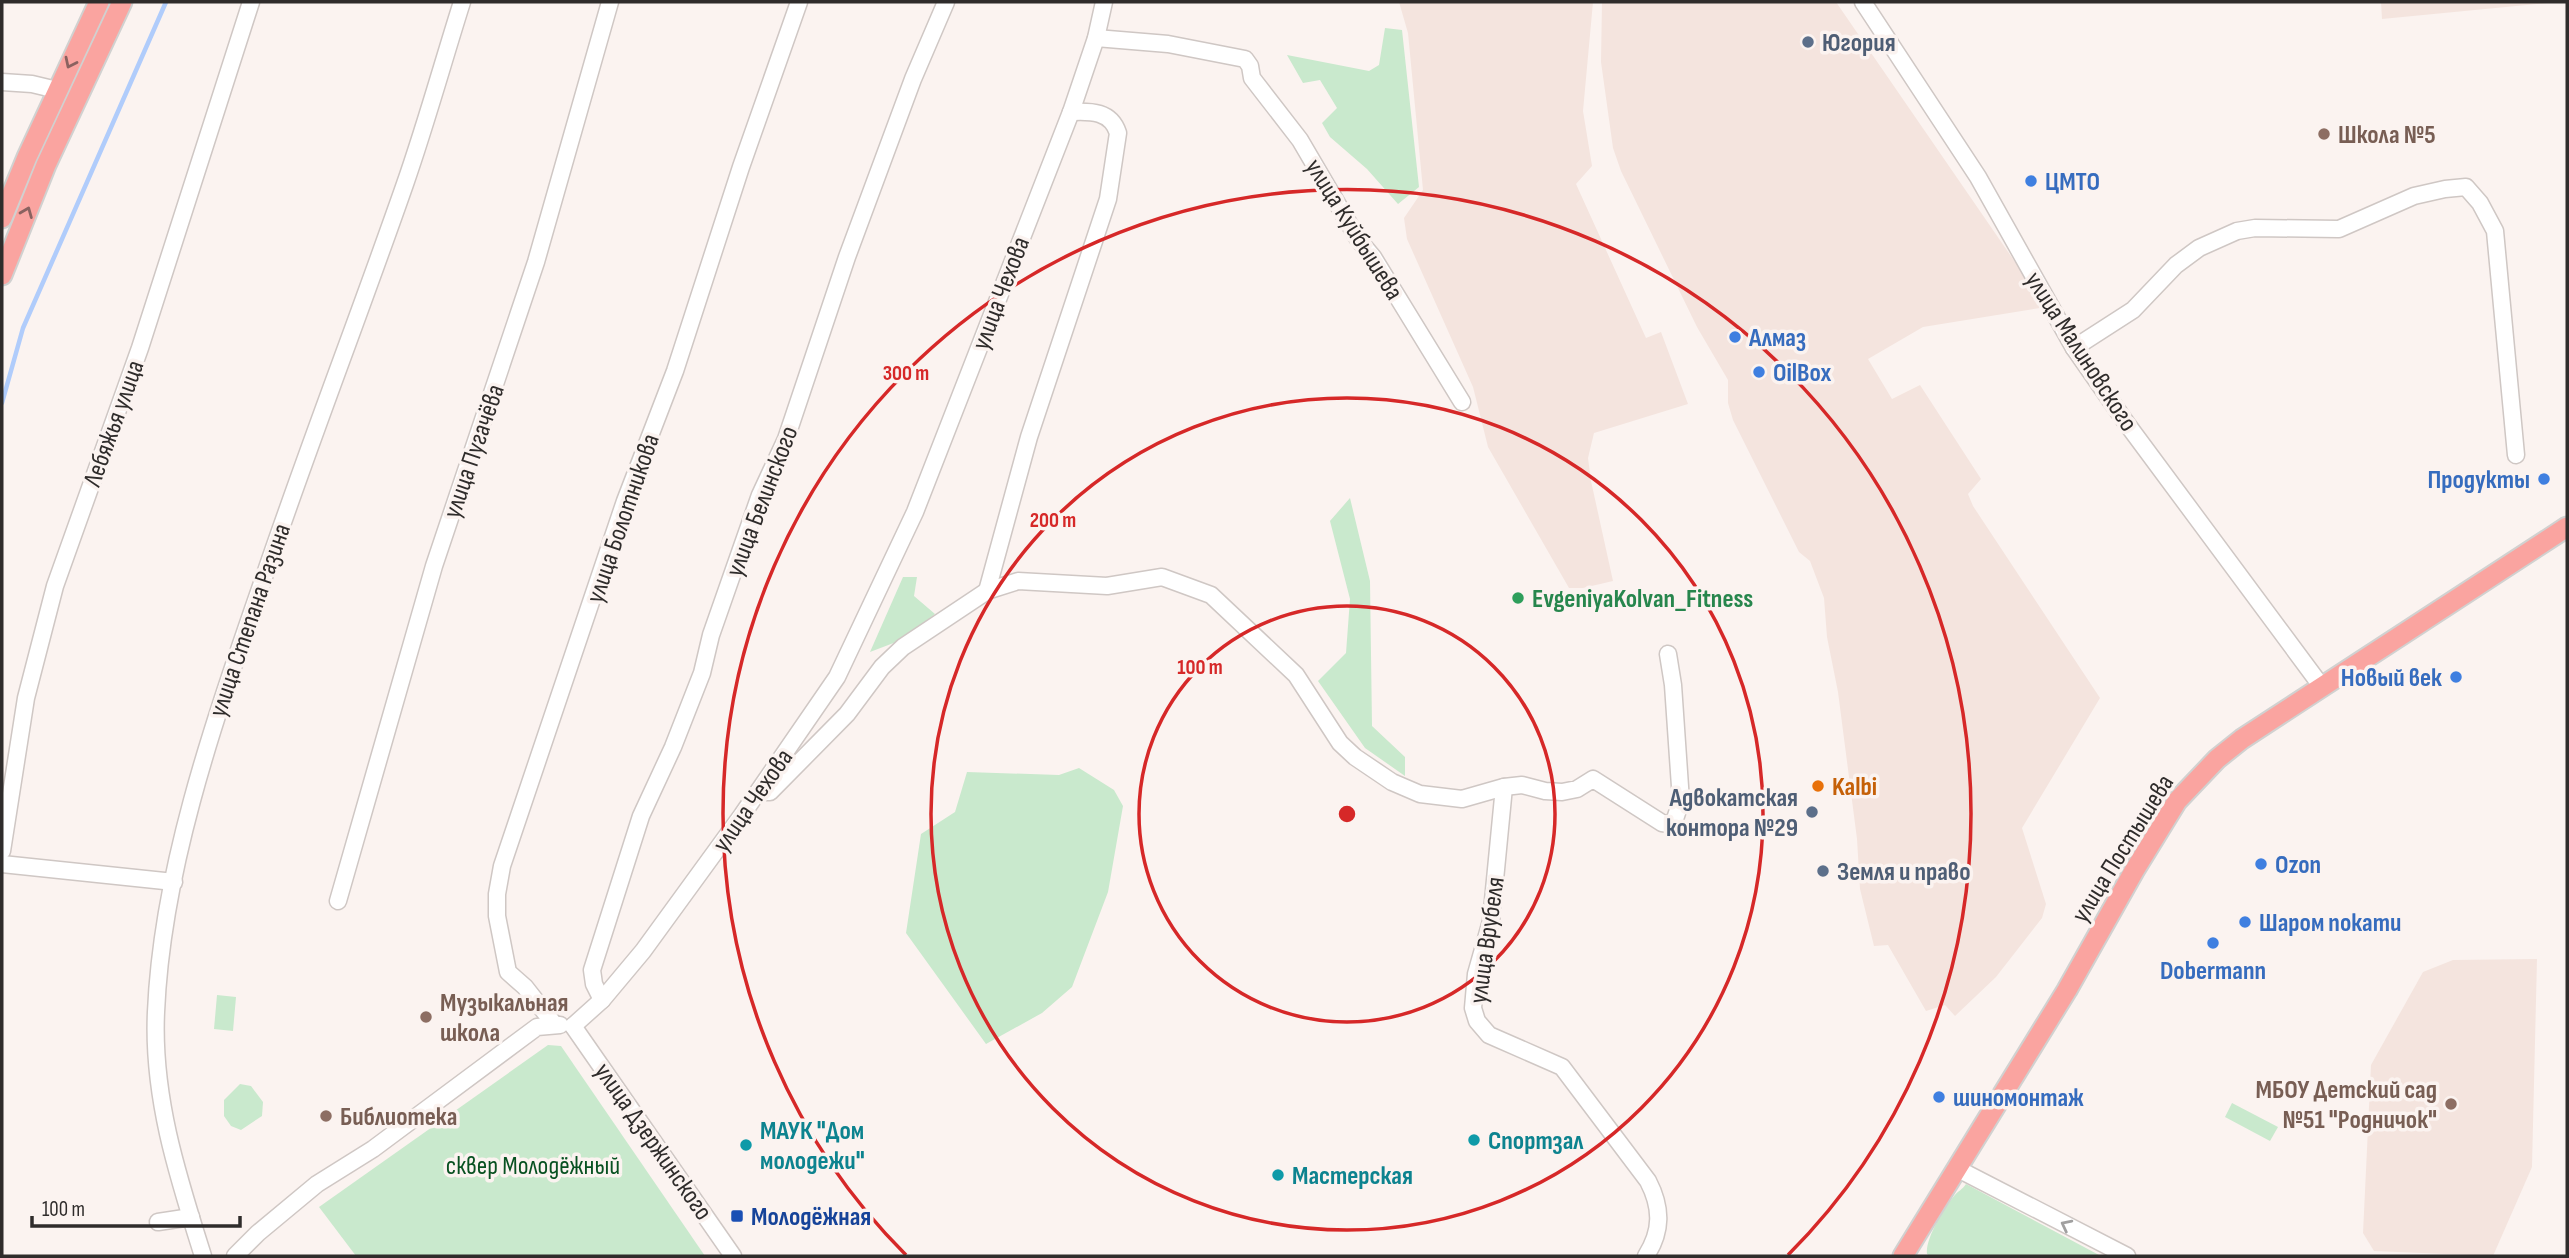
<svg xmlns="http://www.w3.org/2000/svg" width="2569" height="1258" viewBox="0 0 2569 1258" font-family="'Sofia Sans Condensed',sans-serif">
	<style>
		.built { fill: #f4e4de }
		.green { fill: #c9e9cd }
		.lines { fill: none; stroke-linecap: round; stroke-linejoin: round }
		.stream { stroke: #b0ccfb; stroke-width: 4.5 }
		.minor-casing { stroke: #cfc7c4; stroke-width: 19 }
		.major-casing { stroke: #d1d1d0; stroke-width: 23 }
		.minor { stroke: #fff; stroke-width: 16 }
		.major { stroke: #faa4a0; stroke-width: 19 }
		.oneway { stroke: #8a6260 }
		.oneway2 { stroke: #a1a0a0 }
		.ring { fill: none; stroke: #d62828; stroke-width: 3.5 }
		.service-dot { fill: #5c6f8a; stroke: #fbf3f0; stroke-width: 2.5 }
		.education-dot { fill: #8d6e63; stroke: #fbf3f0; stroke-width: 2.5 }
		.shop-dot { fill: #3f7fe0; stroke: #fbf3f0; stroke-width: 2.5 }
		.leisure-dot { fill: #2e9e5b; stroke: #fbf3f0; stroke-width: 2.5 }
		.food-dot { fill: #e8710a; stroke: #fbf3f0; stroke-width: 2.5 }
		.culture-dot { fill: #0f9aa8; stroke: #fbf3f0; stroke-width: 2.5 }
		.transit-dot { fill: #1a4fb4; stroke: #fbf3f0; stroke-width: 2.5 }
		.labels { text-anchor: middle; stroke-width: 7; stroke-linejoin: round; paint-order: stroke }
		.service-label { font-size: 26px; font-weight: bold; fill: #4e5e75; stroke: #fbf3f0; text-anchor: start }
		.education-label { font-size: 26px; font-weight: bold; fill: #785e54; stroke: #fbf3f0; text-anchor: start }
		.shop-label { font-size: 26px; font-weight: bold; fill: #366cbe; stroke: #fbf3f0; text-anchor: start }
		.street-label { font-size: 26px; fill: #2f2c2b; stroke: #fbf3f0 }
		.leisure-label { font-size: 26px; font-weight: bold; fill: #27864d; stroke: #fbf3f0; text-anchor: start }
		.food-label { font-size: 26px; font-weight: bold; fill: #c56008; stroke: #fbf3f0; text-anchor: start }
		.culture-label { font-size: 26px; font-weight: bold; fill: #0d838f; stroke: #fbf3f0; text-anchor: start }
		.park-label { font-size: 26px; fill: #085121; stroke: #fbf3f0 }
		.transit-label { font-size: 26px; font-weight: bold; fill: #164399; stroke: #fbf3f0; text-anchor: start }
		.centre { fill: #d62828; stroke: #fbf3f0; stroke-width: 3.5 }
		.ring-label { font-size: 21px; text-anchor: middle; font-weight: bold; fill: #d62828; stroke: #fbf3f0; stroke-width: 7; stroke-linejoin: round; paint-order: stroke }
	</style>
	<rect width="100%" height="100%" fill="#fbf3f0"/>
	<g class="built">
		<path d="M1399,2H1593L1583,111L1592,166L1576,184L1646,338L1661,332L1688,404L1594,433L1588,458L1591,481L1613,581L1583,588H1569L1488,447L1473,387L1407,239L1404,218L1423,190L1408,33Z"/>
		<path d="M1602,2H1836L2046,307L1923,327L1868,359L1892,399L1920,385L1981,479L1968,494L1973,506L2100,698L2022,828L2046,904L2042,918L1996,977L1955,1016L1945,1005L1926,1011L1888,945L1874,946L1860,889L1857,839L1838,692L1827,637L1824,598L1810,561L1799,552L1733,420L1728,403V380L1697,327L1621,171L1613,148L1601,62Z"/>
		<path d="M2381,2H2548V3L2382,19Z"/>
		<path d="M2537,959L2532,1167L2493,1256L2374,1251L2363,1233L2371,1065L2423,972L2453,960Z"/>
	</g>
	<g class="green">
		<path d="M1385,28L1402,30L1419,187L1398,204L1367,169L1330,137L1322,123L1337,108L1320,80L1303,83L1287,55L1369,71L1379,65Z"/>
		<path d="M1350,498L1370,581L1372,726L1405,757V776L1365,748L1318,681L1346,653L1350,599L1330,521Z"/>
		<path d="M903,577H917L914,596L935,614L904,639L870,652Z"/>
		<path d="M1079,768L1114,790L1123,806L1108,892L1072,987L1042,1013L986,1044L906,933L921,834L955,812L967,772L1059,775Z"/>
		<path d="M217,995L236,997L233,1031L214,1029Z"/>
		<path d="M548,1045L561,1046L705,1256H356L319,1207Z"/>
		<path d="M240,1084L251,1086L263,1102L262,1116L241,1130L231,1126L224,1116V1100Z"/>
		<path d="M2232,1103L2278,1127L2270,1141L2225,1117Z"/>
		<path d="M1966,1184L2099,1255V1256H1930L1927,1254C1925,1239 1944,1208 1954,1196C1958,1191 1962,1190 1966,1184Z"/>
	</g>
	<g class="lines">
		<path class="stream" d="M2,403L23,328L166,2"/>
		<defs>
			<g id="minor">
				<path d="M1863,2L1978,177L2074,348L2127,424L2322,687"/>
				<path d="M1096,38L1168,44L1245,59L1250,66L1252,78L1300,140L1358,239L1373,257L1462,402"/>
				<path d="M2,82L32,84L57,90"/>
				<path d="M2074,348L2133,310L2176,265L2199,248L2237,231L2255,228L2339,229L2414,196L2445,189L2466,187L2480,203L2495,231L2516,455"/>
				<path d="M987,591L1029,437L1108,199L1118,133C1111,111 1091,111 1071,112"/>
				<path d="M1504,787L1491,921L1476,974L1473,1008L1477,1021L1489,1035L1562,1067L1648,1181C1662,1208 1662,1231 1646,1256"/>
				<path d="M758,792H770L847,714L882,667L903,647L987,591L1018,581L1107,586L1162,577L1211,595L1296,675L1340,743L1355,757L1392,782L1420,794L1462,799L1504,787L1522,785L1545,791L1562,792L1577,789L1593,779L1662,823L1669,824L1675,819L1681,801L1673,685L1668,654"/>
				<path d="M2,851L26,698L55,586L140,348L251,2"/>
				<path d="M2,864L174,882"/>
				<path d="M338,901L434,566L536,262L610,2"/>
				<path d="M602,1000L594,984L592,970L641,816L673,747L702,673L711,635L760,495L786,439L847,257L913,79L946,2"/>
				<path d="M554,1024L525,987L508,972L497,916V894L502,866L625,501L675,371L741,167L799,2"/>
				<path d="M573,1026L602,1000L643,951L742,815L837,677L915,512L1071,112L1096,38L1104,2"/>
				<path d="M573,1026L733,1256"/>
				<path d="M1956,1168L2127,1256"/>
				<path d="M158,1222L191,1217"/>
				<path d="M203,1256C178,1177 152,1097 156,1012C162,867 216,716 263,580C308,447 359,316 405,184C426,124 443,62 462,2"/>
				<path d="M235,1256L258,1233L317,1184L373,1149L537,1027L560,1025"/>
			</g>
			<g id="major">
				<path d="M2,218L27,157L99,2"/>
				<path d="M2,275L46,165L122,2"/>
				<path d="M1903,1256L2067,990L2134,871L2177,801L2217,759L2242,739L2567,527"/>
			</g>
		</defs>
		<use href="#minor" class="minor-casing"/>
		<use href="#major" class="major-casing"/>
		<use href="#minor" class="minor"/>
		<use href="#major" class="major"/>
	</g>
	<defs><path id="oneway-chevron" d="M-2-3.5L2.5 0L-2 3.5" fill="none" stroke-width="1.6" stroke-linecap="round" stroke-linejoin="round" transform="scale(1.75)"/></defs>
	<g class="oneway">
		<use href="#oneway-chevron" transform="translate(70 63) rotate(116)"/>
		<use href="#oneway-chevron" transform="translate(27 212) rotate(-68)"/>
	</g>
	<use class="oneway2" href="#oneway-chevron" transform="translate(2066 1225) rotate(-153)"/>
	<g class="ring">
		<circle cx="1347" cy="814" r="208"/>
		<circle cx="1347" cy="814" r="416"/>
		<path d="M906 1255A624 624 0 1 1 1788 1255"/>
	</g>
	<g class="service-dot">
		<circle cx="1808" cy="42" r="7"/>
		<circle cx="1812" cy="812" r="7"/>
		<circle cx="1823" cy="871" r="7"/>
	</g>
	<g class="education-dot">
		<circle cx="2324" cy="134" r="7"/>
		<circle cx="426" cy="1017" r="7"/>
		<circle cx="2451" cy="1104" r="7"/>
		<circle cx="326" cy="1116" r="7"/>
	</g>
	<g class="shop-dot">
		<circle cx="2031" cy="181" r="7"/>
		<circle cx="1735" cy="337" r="7"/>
		<circle cx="1759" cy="372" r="7"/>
		<circle cx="2544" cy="479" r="7"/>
		<circle cx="2456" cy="677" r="7"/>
		<circle cx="2261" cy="864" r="7"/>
		<circle cx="2245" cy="922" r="7"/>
		<circle cx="2213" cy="943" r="7"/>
		<circle cx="1939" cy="1097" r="7"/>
	</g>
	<circle class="leisure-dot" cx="1518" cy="598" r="7"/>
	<circle class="food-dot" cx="1818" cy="786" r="7"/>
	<g class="culture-dot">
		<circle cx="1474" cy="1140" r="7"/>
		<circle cx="746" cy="1145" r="7"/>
		<circle cx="1278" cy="1175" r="7"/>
	</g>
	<rect class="transit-dot" x="730" y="1209" width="14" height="14" rx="3.5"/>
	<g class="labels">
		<g class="service-label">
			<text x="1822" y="51">Югория</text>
			<text x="1798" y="806" text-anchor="end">Адвокатская<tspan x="1798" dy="30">контора №29</tspan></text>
			<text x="1837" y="880">Земля и право</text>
		</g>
		<g class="education-label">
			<text x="2338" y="143">Школа №5</text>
			<text x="440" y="1011">Музыкальная<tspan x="440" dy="30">школа</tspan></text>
			<text x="2437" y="1098" text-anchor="end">МБОУ Детский сад<tspan x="2437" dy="30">№51 "Родничок"</tspan></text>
			<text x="340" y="1125">Библиотека</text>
		</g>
		<g class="shop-label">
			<text x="2045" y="190">ЦМТО</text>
			<text x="1749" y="346">Алмаз</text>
			<text x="1773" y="381">OilBox</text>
			<text x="2530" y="488" text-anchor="end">Продукты</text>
			<text x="2442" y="686" text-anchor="end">Новый век</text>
			<text x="2275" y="873">Ozon</text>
			<text x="2259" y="931">Шаром покати</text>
			<text x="2213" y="979" text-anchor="middle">Dobermann</text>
			<text x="1953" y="1106">шиномонтаж</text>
		</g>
		<g class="street-label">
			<text transform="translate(1355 229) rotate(58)" y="9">улица Куйбышева</text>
			<text transform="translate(1000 293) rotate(-69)" y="9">улица Чехова</text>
			<text transform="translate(2082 351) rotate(57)" y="9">улица Малиновского</text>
			<text transform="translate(113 423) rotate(-70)" y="9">Лебяжья улица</text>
			<text transform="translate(473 451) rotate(-71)" y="9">улица Пугачёва</text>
			<text transform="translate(761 501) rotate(-69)" y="9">улица Белинского</text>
			<text transform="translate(622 518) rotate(-71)" y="9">улица Болотникова</text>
			<text transform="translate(249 620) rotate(-71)" y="9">улица Степана Разина</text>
			<text transform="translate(752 800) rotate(-55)" y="9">улица Чехова</text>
			<text transform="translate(2122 848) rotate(-58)" y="9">улица Постышева</text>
			<text transform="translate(1486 940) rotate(-82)" y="9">улица Врубеля</text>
			<text transform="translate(654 1141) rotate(55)" y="9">улица Дзержинского</text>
		</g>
		<g class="leisure-label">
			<text x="1532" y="607">EvgeniyaKolvan_Fitness</text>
		</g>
		<g class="food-label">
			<text x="1832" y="795">Kalbi</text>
		</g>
		<g class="culture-label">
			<text x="760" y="1139">МАУК "Дом<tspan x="760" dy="30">молодежи"</tspan></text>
			<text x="1488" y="1149">Спортзал</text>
			<text x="1292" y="1184">Мастерская</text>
		</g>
		<g class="park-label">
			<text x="533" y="1174">сквер Молодёжный</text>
		</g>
		<g class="transit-label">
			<text x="751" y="1225">Молодёжная</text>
		</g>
	</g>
	<circle cx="1347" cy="814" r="10" class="centre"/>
	<g class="ring-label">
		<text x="906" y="380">300 m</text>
		<text x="1053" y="527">200 m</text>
		<text x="1200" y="674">100 m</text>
	</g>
	<rect width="2569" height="1258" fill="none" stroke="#2f2c2b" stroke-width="7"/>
	<path d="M32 1216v10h208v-10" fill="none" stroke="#2f2c2b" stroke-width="3.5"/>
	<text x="42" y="1216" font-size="21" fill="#2f2c2b" stroke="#fbf3f0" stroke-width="5" paint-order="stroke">100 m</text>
</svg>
